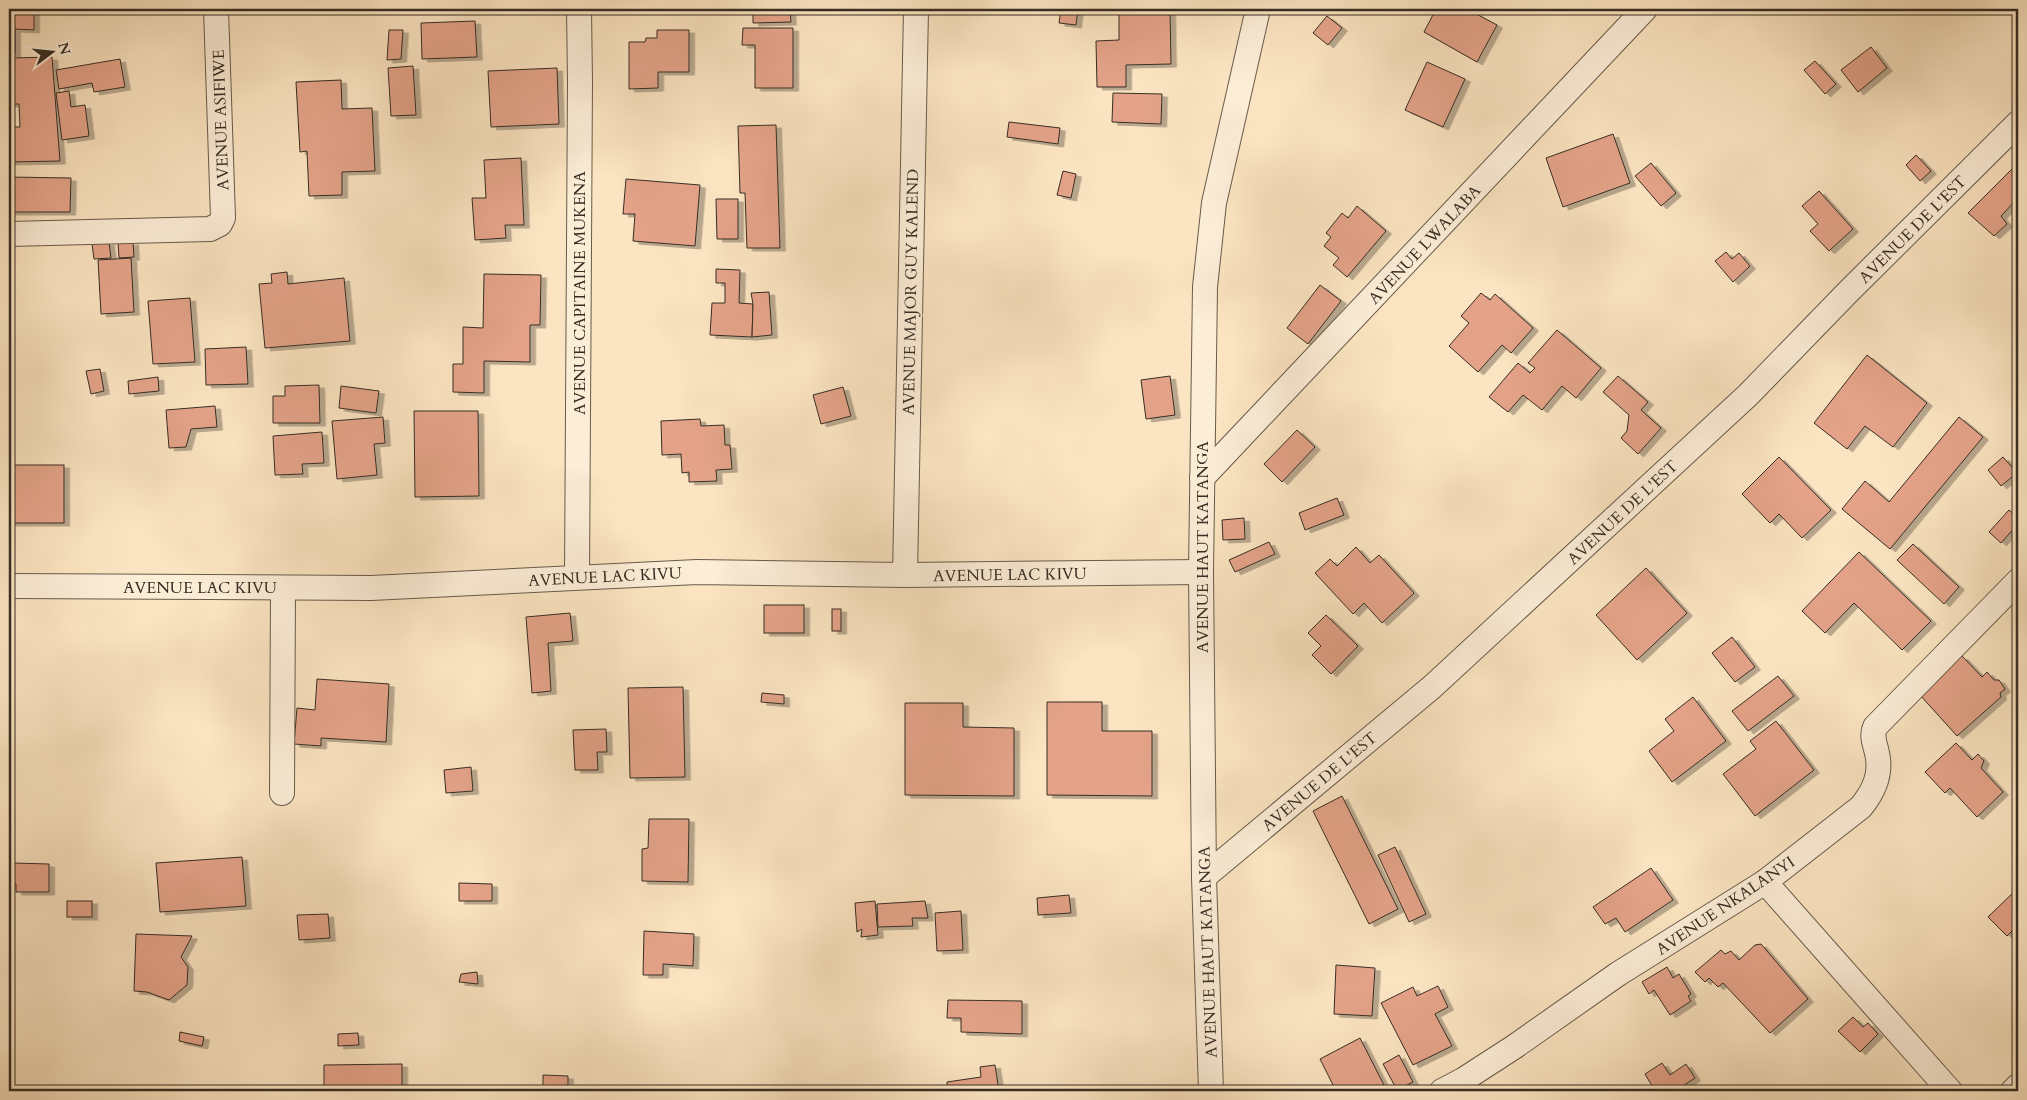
<svg xmlns="http://www.w3.org/2000/svg" width="2027" height="1100" viewBox="0 0 2027 1100" font-family="Cardo,serif">
	<style>
		.building { fill: #e4a389; stroke: #362d23; filter: url(#shadow) }
		.lines { fill: none; stroke-linecap: round; stroke-linejoin: round }
		.minor-casing { stroke: #675b4a; stroke-width: 26 }
		.minor { stroke: #fcedd7; stroke-width: 24 }
		.labels { text-anchor: middle; stroke-width: 4; stroke-linejoin: round; paint-order: stroke }
		.street-label { font-size: 16px; fill: #362d23; stroke: #fcedd7 }
	</style>
	<defs>
		<filter id="shadow"><feDropShadow dx="5.5" dy="3" stdDeviation="0" flood-color="#0004"/></filter>
	</defs>
	<rect width="100%" height="100%" fill="#fbe4c1"/>
	<filter id="stains"><feTurbulence type="fractalNoise" baseFrequency=".004" numOctaves="4"/><feColorMatrix values="0 0 0 0 .2 0 0 0 0 .09 0 0 0 0 .02 0 0 0 .5 -.17"/></filter>
	<radialGradient id="worn" r=".72"><stop offset=".6" stop-color="#630" stop-opacity="0"/><stop offset="1" stop-color="#630" stop-opacity=".3"/></radialGradient>
	<g class="building">
		<path d="M9,9H34V30L15,29V54L9,53Z"/>
		<path d="M753,9H790L791,22L753,23Z"/>
		<path d="M1061,9H1078L1076,25L1059,23Z"/>
		<path d="M1119,9H1164V11H1170L1171,64L1126,65V87H1097L1096,41L1119,40Z"/>
		<path d="M1436,9H1467L1497,25L1477,62L1424,32Z"/>
		<path d="M1327,16L1342,28L1328,45L1313,33Z"/>
		<path d="M475,21L477,57L422,59L421,23Z"/>
		<path d="M743,28H793V88H755V45H742Z"/>
		<path d="M389,30H403L401,59L387,60Z"/>
		<path d="M657,30H689V72H658V88L629,89V42H645L646,38H657Z"/>
		<path d="M1871,47L1887,68L1858,92L1841,70Z"/>
		<path d="M52,57L60,161L9,162V127H20L19,104H9V58Z"/>
		<path d="M120,59L125,87L94,92L92,83L59,89L56,70Z"/>
		<path d="M1815,61L1836,84L1825,94L1804,70Z"/>
		<path d="M1427,62L1465,79L1443,127L1405,110Z"/>
		<path d="M413,66L416,115L391,116L388,68Z"/>
		<path d="M557,68L559,124L491,127L488,71Z"/>
		<path d="M341,80L342,109L372,108L375,171L342,172V195L309,196L307,151L300,152L296,82Z"/>
		<path d="M69,91L71,107L85,105L89,136L62,140L56,93Z"/>
		<path d="M1113,93L1162,94L1161,124L1112,122Z"/>
		<path d="M1009,122L1060,128L1058,144L1007,137Z"/>
		<path d="M776,125L780,248H747L745,193H740L738,126Z"/>
		<path d="M1613,134L1630,183L1563,207L1546,158Z"/>
		<path d="M1916,155L1931,171L1920,181L1906,165Z"/>
		<path d="M521,158L524,225H505L506,238L475,240L472,198H486L484,160Z"/>
		<path d="M1651,163L1676,193L1661,206L1635,176Z"/>
		<path d="M2018,163V198L2001,216L2007,224L1994,236L1968,213Z"/>
		<path d="M1063,171L1076,174L1071,198L1057,195Z"/>
		<path d="M9,177L71,178L70,212H9Z"/>
		<path d="M626,179L700,185L695,246L633,241L635,214H623Z"/>
		<path d="M1819,191L1853,229L1829,251L1810,231L1818,224L1802,206Z"/>
		<path d="M716,199H738V239H717Z"/>
		<path d="M1357,206L1386,231L1347,277L1333,265L1339,258L1324,246L1331,237L1326,233L1342,213L1348,218Z"/>
		<path d="M109,242L111,258L94,259L92,244Z"/>
		<path d="M133,242L134,257L119,258L118,243Z"/>
		<path d="M1726,252L1732,259L1739,253L1750,266L1733,282L1715,261Z"/>
		<path d="M131,258L134,312L101,314L98,260Z"/>
		<path d="M716,269L740,270L739,303L753,304L752,337L710,335L712,303H725V283H716Z"/>
		<path d="M287,272L288,284L344,278L350,341L265,348L259,284L272,283L271,274Z"/>
		<path d="M484,274L541,275L540,325H530V362L484,361V393L453,392V364H463V327L483,328Z"/>
		<path d="M1320,285L1341,301L1308,344L1287,328Z"/>
		<path d="M769,292L772,335L752,337L753,304L751,293Z"/>
		<path d="M1481,293L1490,300L1495,294L1533,328L1511,353L1502,345L1478,372L1449,346L1469,323L1461,316Z"/>
		<path d="M190,298L195,362L153,364L148,301Z"/>
		<path d="M1557,330L1601,368L1576,398L1562,386L1542,410L1523,395L1508,412L1489,397L1518,363L1530,373L1535,368L1528,363Z"/>
		<path d="M246,347L248,384L206,385L205,349Z"/>
		<path d="M1867,355L1927,403L1893,447L1865,426L1847,449L1814,423Z"/>
		<path d="M100,369L104,391L91,394L86,371Z"/>
		<path d="M1170,376L1175,415L1146,419L1141,380Z"/>
		<path d="M1618,376L1648,402L1641,410L1661,428L1638,454L1621,438L1627,431L1629,415L1603,392Z"/>
		<path d="M158,377L159,391L129,394L128,381Z"/>
		<path d="M319,385L320,423H273V396H285V386Z"/>
		<path d="M341,386L379,391L376,413L339,408Z"/>
		<path d="M843,387L851,416L821,424L813,395Z"/>
		<path d="M215,406L217,427L191,429L186,447L169,448L166,410Z"/>
		<path d="M414,411H478L479,496L415,497Z"/>
		<path d="M383,417L385,443L374,444L377,475L337,479L332,421Z"/>
		<path d="M1959,417L1983,437L1890,549L1842,509L1865,481L1889,502Z"/>
		<path d="M700,419L701,426L724,425L725,445H730L732,469L716,470L717,481L689,482V472L682,473L681,454L662,455L661,421Z"/>
		<path d="M1297,430L1315,447L1282,482L1264,464Z"/>
		<path d="M322,432L324,463L302,464L303,474L275,475L273,436Z"/>
		<path d="M1779,457L1831,510L1802,538L1779,514L1770,523L1742,494Z"/>
		<path d="M2003,457L2017,473L2001,486L1988,470Z"/>
		<rect x="9" y="465" width="55" height="58"/>
		<path d="M1337,498L1344,515L1305,530L1299,513Z"/>
		<path d="M2009,510L2018,518V524L2001,543L1989,532Z"/>
		<path d="M1244,518L1245,539L1223,540L1222,520Z"/>
		<path d="M1269,542L1275,554L1235,572L1229,560Z"/>
		<path d="M1913,544L1959,587L1944,604L1897,560Z"/>
		<path d="M1356,547L1370,563L1379,555L1414,593L1382,623L1364,603L1353,614L1315,573L1330,559L1337,566Z"/>
		<path d="M1859,552L1931,621L1902,650L1854,603L1825,633L1802,611Z"/>
		<path d="M1646,568L1687,613L1637,660L1596,615Z"/>
		<rect x="764" y="605" width="40" height="28"/>
		<rect x="832" y="609" width="9" height="22"/>
		<path d="M570,613L573,641L548,643L551,691L532,693L526,617Z"/>
		<path d="M1326,615L1358,646L1331,674L1312,655L1321,646L1308,633Z"/>
		<path d="M1732,637L1755,667L1735,682L1712,653Z"/>
		<path d="M1962,656L1982,677L1987,672L1994,680H1999L2005,689L2000,693L2001,697L1957,736L1920,695Z"/>
		<path d="M1778,676L1794,696L1748,731L1732,711Z"/>
		<path d="M317,679L389,684L386,742L321,738V746L294,744L297,708L315,710Z"/>
		<path d="M683,687L685,777L630,778L628,688Z"/>
		<path d="M762,693L784,695V704L761,702Z"/>
		<path d="M1693,697L1726,741L1672,782L1649,751L1674,731L1665,719Z"/>
		<path d="M1047,702H1102V731H1152V796L1047,795Z"/>
		<path d="M905,703H963V727L1014,728V796L905,795Z"/>
		<path d="M1776,721L1814,770L1755,816L1723,774L1756,749L1750,741Z"/>
		<path d="M606,729L607,752H597L598,770H575L573,730Z"/>
		<path d="M1956,743L1972,760L1978,754L1984,761L1981,768L2003,792L1977,817L1950,788L1945,793L1925,772Z"/>
		<path d="M471,767L473,791L446,793L444,770Z"/>
		<path d="M1342,796L1398,909L1369,924L1313,811Z"/>
		<path d="M649,819H689L688,882L642,881V849L648,848Z"/>
		<path d="M1395,847L1426,914L1409,922L1378,855Z"/>
		<path d="M242,857L246,906L160,912L156,863Z"/>
		<path d="M12,863L49,864V892H16V884H12Z"/>
		<path d="M1651,868L1673,900L1625,932L1616,918L1605,924L1593,907Z"/>
		<path d="M459,883L492,884V901H459Z"/>
		<path d="M2018,888V925L2007,936L1988,917Z"/>
		<path d="M1069,895L1071,913L1038,915L1037,898Z"/>
		<rect x="67" y="901" width="25" height="16"/>
		<path d="M875,901L878,935L861,937L862,929L857,932L855,903Z"/>
		<path d="M925,901L928,918H912L913,926L878,927L877,904Z"/>
		<path d="M961,911L963,950L937,951L935,913Z"/>
		<path d="M328,914L330,938L299,940L297,915Z"/>
		<path d="M644,931L694,934L693,966L663,964V975H643Z"/>
		<path d="M136,934L192,936L181,957L188,967L187,985L169,1000L147,992L134,991Z"/>
		<path d="M1761,944L1808,999L1770,1033L1723,983L1718,987L1709,978L1705,982L1695,972L1721,950L1725,954L1731,951L1739,960L1755,945Z"/>
		<path d="M1336,965L1375,968L1372,1016L1334,1014Z"/>
		<path d="M1667,967L1673,978L1679,974L1691,994L1688,996L1691,1001L1670,1015L1654,990L1649,994L1642,982Z"/>
		<path d="M477,972L478,984L459,982L461,974Z"/>
		<path d="M1438,986L1448,1007L1435,1014L1452,1046L1413,1065L1381,1003L1413,987L1417,996Z"/>
		<path d="M948,1000L1022,1001V1034L961,1032V1018H947Z"/>
		<path d="M1853,1017L1863,1027L1868,1023L1878,1034L1860,1052L1838,1031Z"/>
		<path d="M180,1032L204,1037L202,1046L179,1041Z"/>
		<path d="M358,1033L359,1045L338,1046V1034Z"/>
		<path d="M1360,1038L1385,1087L1376,1091H1336L1320,1059Z"/>
		<path d="M1399,1055L1413,1082L1397,1090L1383,1064Z"/>
		<path d="M1662,1063L1670,1075L1686,1064L1695,1078L1675,1091H1655L1645,1074Z"/>
		<path d="M402,1064V1091H324V1065Z"/>
		<path d="M995,1065L999,1091H948L947,1082L981,1077L980,1067Z"/>
		<path d="M543,1075L568,1076V1091H543Z"/>
	</g>
	<g class="lines">
		<defs>
			<g id="minor">
				<path d="M9,234L210,229L220,224L223,218L216,9"/>
				<path d="M1202,478L1645,9"/>
				<path d="M905,575L916,9"/>
				<path d="M577,577L580,82L579,9"/>
				<path d="M9,586L371,588L697,572L905,575L1201,572"/>
				<path d="M282,793L283,588"/>
				<path d="M1204,877L1432,687L1748,395L1849,291L2018,123"/>
				<path d="M1765,882L1950,1091"/>
				<path d="M1211,1091L1204,877L1201,572L1205,287L1214,203L1258,9"/>
				<path d="M1442,1091L1463,1080L1514,1047L1618,974L1765,882L1861,807C1874,791 1882,774 1877,753C1875,744 1871,736 1875,727L2018,581"/>
				<path d="M2013,1091L2018,1086"/>
			</g>
		</defs>
		<use href="#minor" class="minor-casing"/>
		<use href="#minor" class="minor"/>
	</g>
	<g class="labels">
		<g class="street-label">
			<text transform="translate(220 120) rotate(-92)" y="6">AVENUE ASIFIWE</text>
			<text transform="translate(1912 229) rotate(-45)" y="6">AVENUE DE L'EST</text>
			<text transform="translate(1424 244) rotate(-47)" y="6">AVENUE LWALABA</text>
			<text transform="translate(910 292) rotate(-89)" y="6">AVENUE MAJOR GUY KALEND</text>
			<text transform="translate(579 293) rotate(-90)" y="6">AVENUE CAPITAINE MUKENA</text>
			<text transform="translate(1622 512) rotate(-43)" y="6">AVENUE DE L'EST</text>
			<text transform="translate(1202 547) rotate(-90)" y="6">AVENUE HAUT KATANGA</text>
			<text transform="translate(1010 574) rotate(-1)" y="6">AVENUE LAC KIVU</text>
			<text transform="translate(605 576) rotate(-3)" y="6">AVENUE LAC KIVU</text>
			<text x="200" y="593">AVENUE LAC KIVU</text>
			<text transform="translate(1319 781) rotate(-40)" y="6">AVENUE DE L'EST</text>
			<text transform="translate(1725 905) rotate(-34)" y="6">AVENUE NKALANYI</text>
			<text transform="translate(1207 952) rotate(-92)" y="6">AVENUE HAUT KATANGA</text>
		</g>
	</g>
	<rect width="2027" height="1100" fill="none" stroke="#fbe4c1" stroke-width="30"/>
	<rect x="10" y="10" width="2007" height="1080" fill="none" stroke="#362d23" stroke-width="2.5"/>
	<rect x="15" y="15" width="1997" height="1070" fill="none" stroke="#362d23"/>
	<g transform="translate(52 52) rotate(74)" stroke="#fcedd7" stroke-width="4" paint-order="stroke">
	<path d="M0-4L9 19L0 12L-9 19Z" fill="#362d23"/>
	<text y="-8" font-size="14" font-weight="bold" text-anchor="middle" fill="#362d23">N</text>
	</g>
	<rect width="100%" height="100%" filter="url(#stains)"/>
	<rect width="100%" height="100%" fill="url(#worn)"/>
</svg>
